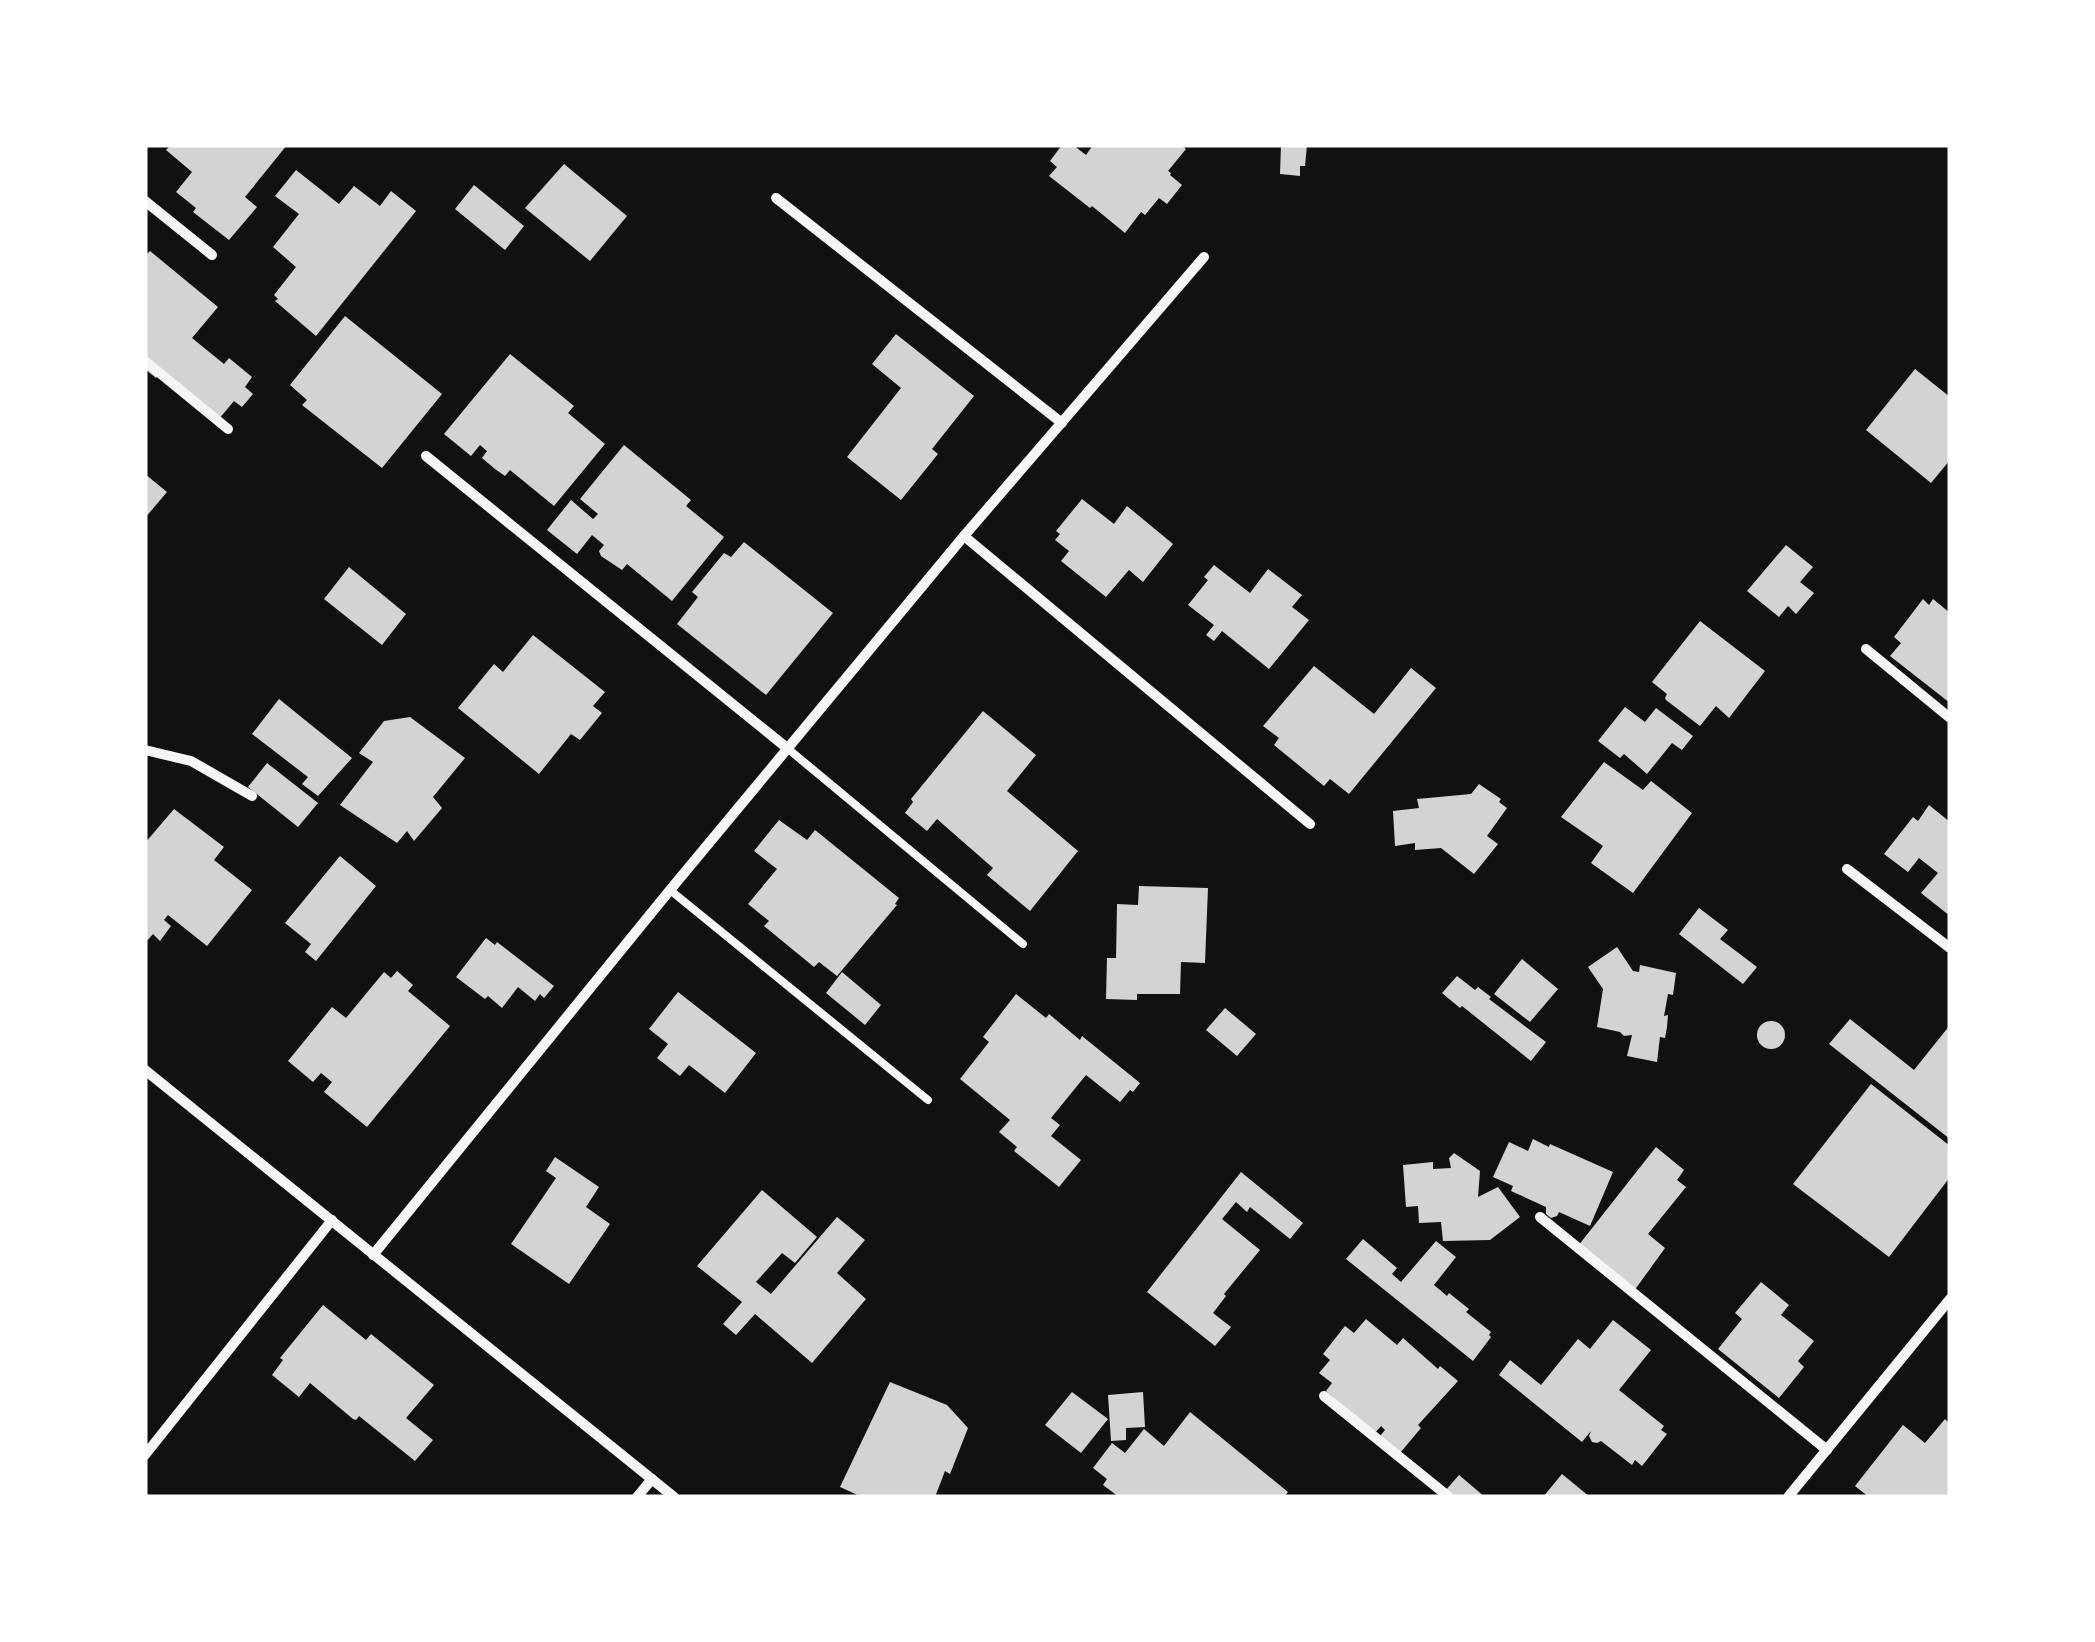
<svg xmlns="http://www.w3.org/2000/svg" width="2095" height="1642" viewBox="0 0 2095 1642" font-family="'Open Sans',sans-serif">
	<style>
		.building { fill: #d3d3d3 }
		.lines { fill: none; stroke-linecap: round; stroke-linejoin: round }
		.service { stroke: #f5f5f5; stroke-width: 8 }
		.minor { stroke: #f5f5f5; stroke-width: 10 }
	</style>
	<rect width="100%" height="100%" fill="#111"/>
	<g class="building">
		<path d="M171,145H287L245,197L257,207L229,240L193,212L196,208L176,192L192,172L166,150Z"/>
		<path d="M1062,145H1073L1086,155L1093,145H1181L1186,149L1168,171L1171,173L1170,175L1182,185L1167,204L1159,198L1145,215L1141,212L1125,233L1092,206L1090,208L1049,176L1057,167L1050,161Z"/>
		<path d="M1281,145H1307L1305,166H1300V176L1280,174Z"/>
		<path d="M564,164L627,216L590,261L525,208Z"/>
		<path d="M296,170L339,204L354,186L380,206L391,191L416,211L316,336L275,301L278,299L274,295L296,267L273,247L299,214L275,196Z"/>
		<path d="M474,185L524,226L505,250L455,209Z"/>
		<path d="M150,251L218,307L192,338L224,364L229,358L252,377L245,387L253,394L242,407L234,401L218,420L161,372L156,378L145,369V256Z"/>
		<path d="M345,316L442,394L382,468L302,405L307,400L290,385Z"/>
		<path d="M896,334L974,396L932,449L938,454L901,500L847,457L901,388L872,364Z"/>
		<path d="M510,354L574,406L568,413L605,444L554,506L510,470L505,476L495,469L482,458L487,451L480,445L471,456L444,434Z"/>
		<path d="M1915,369L1950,397V460L1931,483L1866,430Z"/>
		<path d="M624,445L691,500L686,506L724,537L672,601L627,564L622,570L601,556L599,551L604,545L592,535L577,554L547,530L571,500L593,519L598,514L580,499Z"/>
		<path d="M145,474L167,492L145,518Z"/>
		<path d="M1082,499L1114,524L1127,506L1173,544L1143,582L1129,570L1106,597L1061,561L1069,551L1055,540L1060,534L1056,531Z"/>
		<path d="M744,542L833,613L766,695L677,624L698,597L692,592L724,553L731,557Z"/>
		<path d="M1786,545L1813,567L1800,582L1814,593L1796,614L1788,606L1779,617L1747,591Z"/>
		<path d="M1214,565L1250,593L1268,569L1302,595L1292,607L1309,620L1269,669L1222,631L1214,641L1206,635L1214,625L1188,605L1208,580L1204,577Z"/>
		<path d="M349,567L406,614L382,645L324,599Z"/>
		<path d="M1923,599L1929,605L1933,599L1950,613V703L1890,656L1901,643L1894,637Z"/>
		<path d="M1700,621L1765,671L1729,718L1716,706L1700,726L1666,700L1665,698L1667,694L1652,682Z"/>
		<path d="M533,635L605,692L593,706L602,713L580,740L571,734L539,774L458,708L494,664L503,672Z"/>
		<path d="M1314,666L1374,714L1411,668L1436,688L1349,794L1330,779L1324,786L1274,745L1279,738L1263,726Z"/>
		<path d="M279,699L352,758L318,796L302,784L308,777L252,734Z"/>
		<path d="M1625,707L1645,722L1656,708L1693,736L1682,750L1672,743L1647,774L1624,754L1620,758L1598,741Z"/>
		<path d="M983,711L1036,755L1007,791L1078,851L1030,911L987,875L993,868L937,819L927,831L905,813L913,802L911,799Z"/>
		<path d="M410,717L465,758L433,797L442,808L414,841L407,831L397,843L340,805L373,762L359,753L384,721Z"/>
		<path d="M1604,762L1643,790L1651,781L1692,813L1633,893L1591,863L1603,846L1561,817Z"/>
		<path d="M267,763L318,803L298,827L248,787Z"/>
		<path d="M1479,784L1501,799L1499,802L1507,808L1487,836L1498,844L1474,874L1441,848L1415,850V843L1395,846L1393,811L1419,808L1417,799L1471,794Z"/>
		<path d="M1929,805L1950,822V916L1921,893L1938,873L1919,858L1908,872L1884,854L1913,817L1918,821Z"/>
		<path d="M174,809L224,847L214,860L252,890L207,946L168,915L164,920L171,926L160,941L153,934L145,943V843Z"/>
		<path d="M779,820L807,840L815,830L899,898L895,904L897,905L837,976L819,962L814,967L764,926L769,921L748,904L777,869L754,851Z"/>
		<path d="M340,856L376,886L316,961L305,952L311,944L285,923Z"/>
		<path d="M1139,886L1208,888L1205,963L1181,962L1180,994H1137V1000L1106,999L1107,958H1116L1117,904L1138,905Z"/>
		<path d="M1699,908L1728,930L1720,939L1757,967L1743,984L1679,934Z"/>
		<path d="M486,938L495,945L497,942L554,986L544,998L540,994L535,1001L518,987L502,1008L488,996L485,999L456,977Z"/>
		<path d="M1617,947L1633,971L1639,972L1640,965L1676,973L1673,995L1668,994L1664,1016L1668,1015L1667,1027L1665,1038L1660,1037L1657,1062L1627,1056L1632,1035L1624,1036L1620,1032L1597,1027L1603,989L1588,967Z"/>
		<path d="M1522,959L1558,989L1530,1022L1494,994Z"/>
		<path d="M397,971L413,985L408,991L450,1026L367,1127L324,1092L332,1082L321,1073L313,1082L288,1061L332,1007L346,1018L384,972L391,978Z"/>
		<path d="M842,972L881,1005L865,1025L826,993Z"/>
		<path d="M1457,976L1475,990L1478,987L1491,997L1489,999L1546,1042L1531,1061L1462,1006L1460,1008L1442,993Z"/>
		<path d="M678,992L756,1053L725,1093L689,1065L680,1076L657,1058L668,1044L649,1029Z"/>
		<path d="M1016,994L1046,1018L1049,1014L1080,1040L1082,1036L1140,1083L1133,1092L1130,1090L1120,1102L1086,1075L1051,1118L1060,1125L1051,1136L1081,1160L1059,1187L1014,1151L1017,1147L999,1132L1010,1120L960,1079L989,1042L983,1037Z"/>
		<path d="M1225,1008L1256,1034L1237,1056L1206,1030Z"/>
		<path d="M1850,1019L1914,1070L1950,1025V1139L1829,1044Z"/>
		<circle cx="1771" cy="1035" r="14"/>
		<path d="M1871,1084L1950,1146V1177L1889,1257L1793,1184Z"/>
		<path d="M1533,1139L1549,1147L1550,1144L1613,1172L1590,1226L1559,1212L1557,1216L1551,1218L1546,1214V1207L1511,1191L1513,1186L1493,1177L1509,1142L1528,1151Z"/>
		<path d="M1656,1147L1684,1170L1677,1180L1686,1187L1648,1234L1665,1248L1634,1291L1578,1246Z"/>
		<path d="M1454,1153L1480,1171L1478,1197L1498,1187L1520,1217L1490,1240L1443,1241L1441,1222L1419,1223L1418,1206L1406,1207L1403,1165L1433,1162V1169L1451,1168L1449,1158Z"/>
		<path d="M555,1157L599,1187L586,1207L610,1224L569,1284L511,1244L556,1178L546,1171Z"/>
		<path d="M1241,1172L1303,1223L1290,1239L1250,1207L1247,1212L1236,1202L1222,1219L1260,1250L1224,1294L1226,1296L1213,1313L1231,1327L1215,1346L1147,1292Z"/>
		<path d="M762,1190L817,1237L795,1263L782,1253L756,1282L771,1294L837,1217L865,1240L837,1273L866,1299L812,1363L755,1314L736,1335L723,1324L742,1302L697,1266Z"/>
		<path d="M1363,1239L1397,1268L1392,1274L1401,1282L1436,1241L1456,1257L1434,1285L1447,1296L1449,1293L1469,1309L1466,1312L1491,1332L1489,1335L1491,1337L1473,1361L1346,1259Z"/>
		<path d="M1761,1282L1789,1305L1781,1315L1814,1341L1798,1361L1804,1367L1779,1398L1718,1349L1742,1319L1735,1313Z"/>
		<path d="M323,1305L366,1340L371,1334L434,1385L406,1418L433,1440L415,1461L359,1416L356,1420L353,1419L310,1383L299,1397L272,1375L283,1360L280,1358Z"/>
		<path d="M1366,1319L1397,1345L1403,1338L1438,1369L1440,1366L1458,1381L1418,1425L1421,1428L1400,1453L1380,1436L1385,1430L1381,1426L1375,1433L1326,1391L1332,1383L1319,1373L1330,1360L1323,1354L1345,1326L1354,1333Z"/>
		<path d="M1613,1320L1651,1350L1619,1390L1664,1426L1661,1430L1667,1434L1642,1466L1635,1460L1632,1465L1601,1441L1597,1443L1592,1442L1589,1436L1591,1431L1582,1442L1499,1375L1510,1360L1541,1385L1578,1339L1590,1349Z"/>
		<path d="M890,1382L947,1405L968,1428L950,1474L945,1471L935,1497H862L840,1487Z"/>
		<path d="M1072,1392L1108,1419L1081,1453L1045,1425Z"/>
		<path d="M1143,1392L1145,1427L1126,1428V1440L1111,1441L1108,1395Z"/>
		<path d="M1190,1412L1288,1492L1284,1497H1119L1103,1485L1107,1479L1093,1468L1112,1443L1125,1453L1144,1429L1164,1446Z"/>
		<path d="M1945,1419L1950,1424V1497H1869L1855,1486L1903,1425L1925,1443Z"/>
		<path d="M1562,1474L1590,1497H1543Z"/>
		<path d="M1459,1475L1485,1497H1452L1445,1491Z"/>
	</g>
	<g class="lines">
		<g class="service">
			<path d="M787,748L1023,944"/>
			<path d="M670,890L928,1100"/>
		</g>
		<g class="minor">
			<path d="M776,198L1062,423"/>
			<path d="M145,201L212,255"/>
			<path d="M145,361L228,429"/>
			<path d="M426,456L787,748"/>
			<path d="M964,536L1310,824"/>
			<path d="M1866,649L1950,718"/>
			<path d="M145,750L191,761L252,796"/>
			<path d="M1847,869L1950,948"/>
			<path d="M145,1070L674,1497"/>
			<path d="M1540,1217L1827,1450"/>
			<path d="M373,1255L670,890L964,536L1204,257"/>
			<path d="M1324,1396L1449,1497"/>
			<path d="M145,1455L332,1220"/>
			<path d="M637,1497L652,1479"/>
			<path d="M1788,1497L1950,1299"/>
		</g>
	</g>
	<rect width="2095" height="1642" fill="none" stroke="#ffffff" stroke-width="295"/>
</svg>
